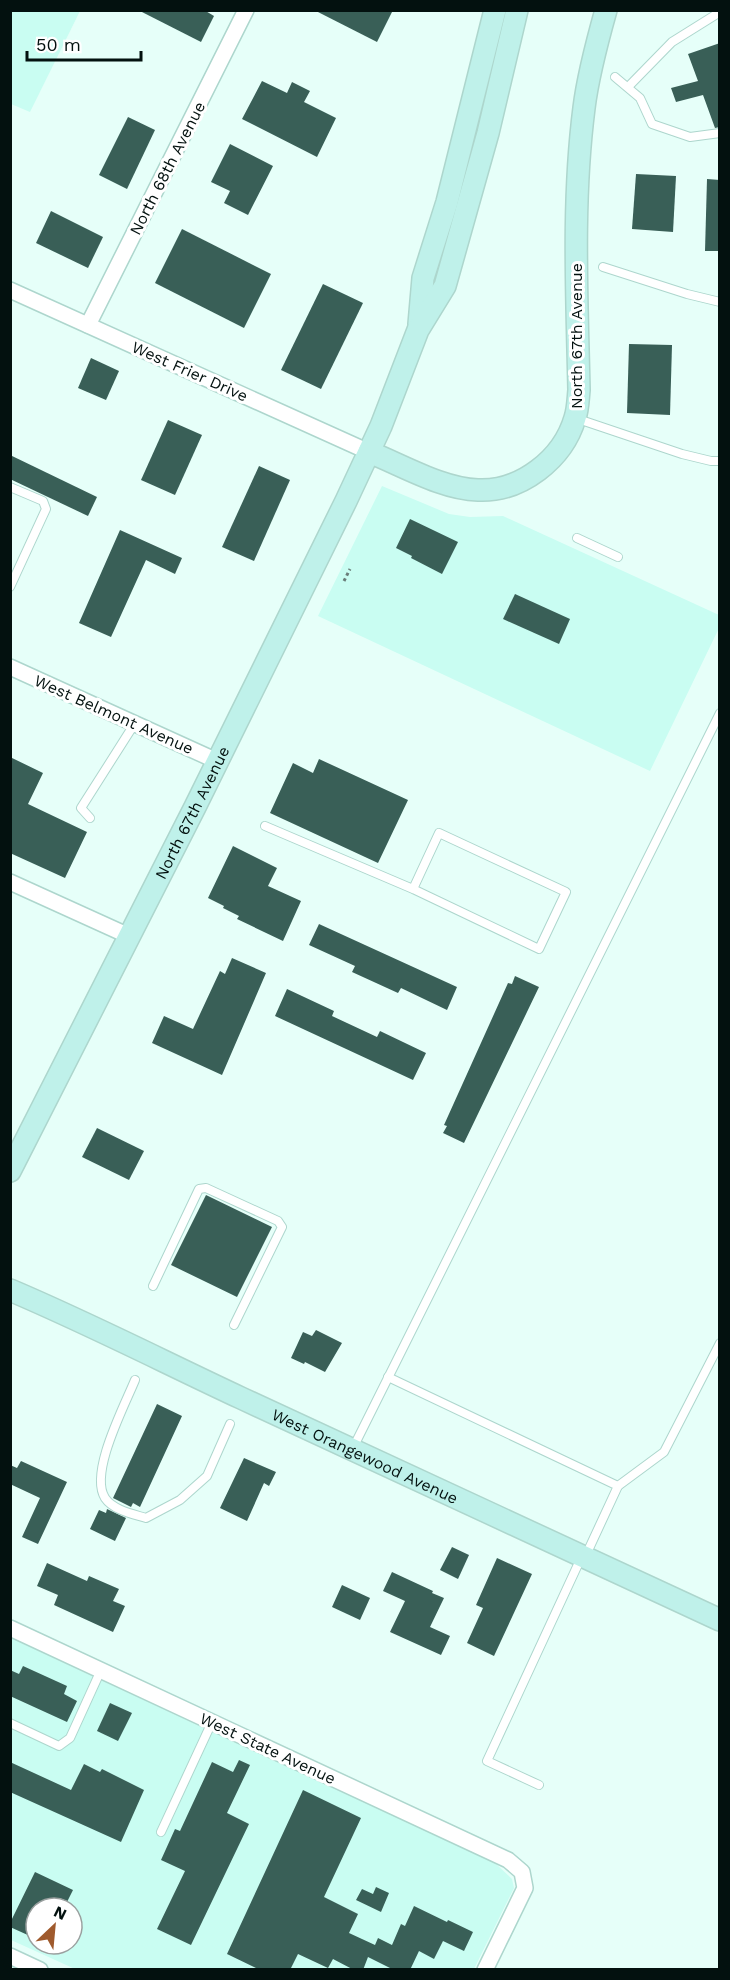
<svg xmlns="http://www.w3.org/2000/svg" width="730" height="1980" viewBox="0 0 730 1980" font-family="'Work Sans',sans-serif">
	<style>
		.built { fill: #c9fdf2; fill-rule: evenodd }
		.building { fill: #395f57 }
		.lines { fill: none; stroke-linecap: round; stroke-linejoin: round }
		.lane-casing { stroke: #add6cd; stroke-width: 10 }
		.street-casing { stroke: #add6cd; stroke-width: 18 }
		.secondary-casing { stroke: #add6cd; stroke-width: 24 }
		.path { stroke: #6a7d79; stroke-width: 3; stroke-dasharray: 3 3; stroke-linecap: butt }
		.lane { stroke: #fff; stroke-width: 8 }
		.street { stroke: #fff; stroke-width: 15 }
		.secondary { stroke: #bff1ea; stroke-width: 21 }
		.labels { text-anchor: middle; stroke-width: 6; stroke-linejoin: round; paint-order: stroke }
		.street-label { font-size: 16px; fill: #03110f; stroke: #fff }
	</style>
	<rect width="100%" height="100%" fill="#e6fff9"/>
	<g class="built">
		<path d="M10,11H80L30,112L11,104Z"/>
		<path d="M382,486L449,514L470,517L503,516L719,615L720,626L650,771L318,616Z"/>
		<path d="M11,1638L495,1863L512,1879L514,1888L474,1969H75L11,1940ZM36,1908H72V1944H36Z"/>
	</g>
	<g class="building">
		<path d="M138,10H204L214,16L201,42Z"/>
		<path d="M314,10H393L377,42Z"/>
		<path d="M720,43V127L715,128L703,95L676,102L671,88L698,81L688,54Z"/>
		<path d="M262,81L287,93L292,82L310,91L304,102L336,118L317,157L242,119Z"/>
		<path d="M128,117L155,130L127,189L99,175Z"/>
		<path d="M230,144L273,166L248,215L224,203L230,191L211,182Z"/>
		<path d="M636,174L676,176L673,232L632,229Z"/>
		<path d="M707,179L720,180V251H705Z"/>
		<path d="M51,211L103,237L88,268L36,243Z"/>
		<path d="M182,229L271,274L244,328L155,283Z"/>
		<path d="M323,284L363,303L321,389L281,370Z"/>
		<path d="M629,344L672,345L670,415L627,413Z"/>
		<path d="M91,358L119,371L106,400L78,388Z"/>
		<path d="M168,420L202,435L175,495L141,480Z"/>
		<path d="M10,455L97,497L88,516L10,479Z"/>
		<path d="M259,466L290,480L254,561L222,547Z"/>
		<path d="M410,519L458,542L442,574L411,558L412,556L396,548Z"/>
		<path d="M120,530L182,558L175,574L146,560L111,637L79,623Z"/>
		<path d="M515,594L570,619L559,644L503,619Z"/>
		<path d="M10,757L43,773L28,804L87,832L65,878L10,853Z"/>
		<path d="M319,759L408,800L378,863L270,813L293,763L313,773Z"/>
		<path d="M233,846L277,868L268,886L301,901L283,941L237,919L239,916L223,908L224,906L208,898Z"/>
		<path d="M319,924L457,987L447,1010L401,988L398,993L352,972L355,966L309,945Z"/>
		<path d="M232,958L266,973L222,1075L152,1043L164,1016L193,1029L220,971L225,974Z"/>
		<path d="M515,976L539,987L464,1143L443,1133L447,1126L444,1125L508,983L512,984Z"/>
		<path d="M287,989L334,1011L332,1016L377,1037L380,1031L426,1053L413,1080L275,1016Z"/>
		<path d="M97,1128L144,1151L129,1180L82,1157Z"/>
		<path d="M206,1195L272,1227L237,1297L171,1265Z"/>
		<path d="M316,1330L342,1343L325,1372L305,1362L304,1364L291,1358L303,1332L312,1336Z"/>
		<path d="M157,1404L182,1416L140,1507L133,1503L131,1507L113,1498Z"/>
		<path d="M244,1458L276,1472L269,1486L264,1483L247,1521L220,1508Z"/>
		<path d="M21,1461L67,1482L38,1544L22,1537L40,1498L10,1484V1465L17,1468Z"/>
		<path d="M107,1509L126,1518L115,1541L90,1529L99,1510L106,1513Z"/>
		<path d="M452,1547L469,1555L458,1579L440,1570Z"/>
		<path d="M497,1558L532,1574L494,1656L467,1643L483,1608L476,1605Z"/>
		<path d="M47,1563L87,1581L89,1576L119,1589L113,1601L125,1606L113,1632L54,1605L58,1595L37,1586Z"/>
		<path d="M392,1572L433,1591L432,1593L444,1598L430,1627L450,1636L441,1655L390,1632L405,1601L383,1591Z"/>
		<path d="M342,1585L370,1598L360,1620L332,1607Z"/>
		<path d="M23,1666L67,1686L64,1694L77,1701L67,1722L10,1696V1670L19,1674Z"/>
		<path d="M110,1703L132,1713L118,1741L97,1731Z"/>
		<path d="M239,1760L250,1765L227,1813L249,1824L191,1945L157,1929L185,1871L161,1860L175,1829L180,1831L212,1762L233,1772Z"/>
		<path d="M10,1762L71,1790L84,1764L100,1772L102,1769L144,1790L121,1842L10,1792Z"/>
		<path d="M303,1790L361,1818L324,1897L358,1914L349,1933L375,1945L378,1938L392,1945L401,1924L405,1926L414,1906L447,1922L448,1920L473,1932L464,1951L443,1941L434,1959L419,1951L410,1970H394L368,1957L363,1970H354L333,1959L328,1968L298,1954L290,1970H260L227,1954Z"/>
		<path d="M35,1872L73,1890L64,1908H36V1924L30,1936L10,1927V1923Z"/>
		<path d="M376,1887L389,1893L381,1912L356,1900L362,1889L373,1894Z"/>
	</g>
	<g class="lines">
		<defs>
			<g id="lane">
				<path d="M615,77L640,98L652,124L690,137L720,133"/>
				<path d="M628,87L672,42L720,12"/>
				<path d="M603,267L687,294L720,302"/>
				<path d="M578,419L682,454L711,461H720"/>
				<path d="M10,487L43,501L46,509L10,587"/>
				<path d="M577,538L618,557"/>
				<path d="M90,818L81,808L135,723"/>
				<path d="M265,826L413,889L539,949L566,892L439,833L413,889"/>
				<path d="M153,1286L199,1189L206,1188L278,1221L282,1227L234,1325"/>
				<path d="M388,1377L618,1486L586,1555"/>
				<path d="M135,1380C124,1407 89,1473 105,1498C113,1510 133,1514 146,1518L180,1500L207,1476L230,1424"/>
				<path d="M353,1448L720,713"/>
				<path d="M618,1486L664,1452L720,1343"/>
				<path d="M10,1723L59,1746L70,1738L101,1670"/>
				<path d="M539,1785L487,1761L581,1558"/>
				<path d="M161,1832L212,1722"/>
			</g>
			<g id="street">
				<path d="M10,290L369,452"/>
				<path d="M88,325L246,10"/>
				<path d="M10,667L217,761"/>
				<path d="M10,882L129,936"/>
				<path d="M10,1628L508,1860L522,1872L525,1888L485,1970"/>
				<path d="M10,1956L40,1970"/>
			</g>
			<g id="secondary">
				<path d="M419,324L423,278L447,202L495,10"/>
				<path d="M369,452C402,465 442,489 478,490C521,492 563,459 575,418C578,409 578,400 579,390C577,297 572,202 584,108C588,75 597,42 606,10"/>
				<path id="s1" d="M10,1171L195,807L346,501L381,426L418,330L445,286L488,133L517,10"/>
				<path id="s2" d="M10,1290C88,1323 164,1362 241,1398C400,1473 560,1546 720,1620"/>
			</g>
		</defs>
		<use href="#lane" class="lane-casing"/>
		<use href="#street" class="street-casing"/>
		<use href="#secondary" class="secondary-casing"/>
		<path class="path" d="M344,581L350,569"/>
		<use href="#lane" class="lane"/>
		<use href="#street" class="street"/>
		<use href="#secondary" class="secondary"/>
	</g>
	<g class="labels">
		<g class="street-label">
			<text transform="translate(167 168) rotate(-63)" y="6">North 68th Avenue</text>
			<text transform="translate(576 336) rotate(-90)" y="6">North 67th Avenue</text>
			<text transform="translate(190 371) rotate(24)" y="6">West Frier Drive</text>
			<text transform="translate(114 714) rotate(24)" y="6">West Belmont Avenue</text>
			<text dy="6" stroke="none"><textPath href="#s1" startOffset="402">North 67th Avenue</textPath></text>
			<text dy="6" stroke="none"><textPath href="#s2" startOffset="392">West Orangewood Avenue</textPath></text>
			<text transform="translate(268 1748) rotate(25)" y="6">West State Avenue</text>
		</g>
	</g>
	<rect width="730" height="1980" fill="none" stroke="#03110f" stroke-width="24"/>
	<g transform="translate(54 1926) rotate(26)"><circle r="28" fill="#ffffff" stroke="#9aa09f" stroke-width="1.5"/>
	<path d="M0-4.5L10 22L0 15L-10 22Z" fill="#9f5a2d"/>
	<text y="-9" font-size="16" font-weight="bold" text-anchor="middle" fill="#03110f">N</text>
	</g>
	<path d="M27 51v9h114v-9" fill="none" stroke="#03110f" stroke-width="3"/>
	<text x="36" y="51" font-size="18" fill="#03110f" stroke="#ffffff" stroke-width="4.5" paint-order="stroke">50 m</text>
</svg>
